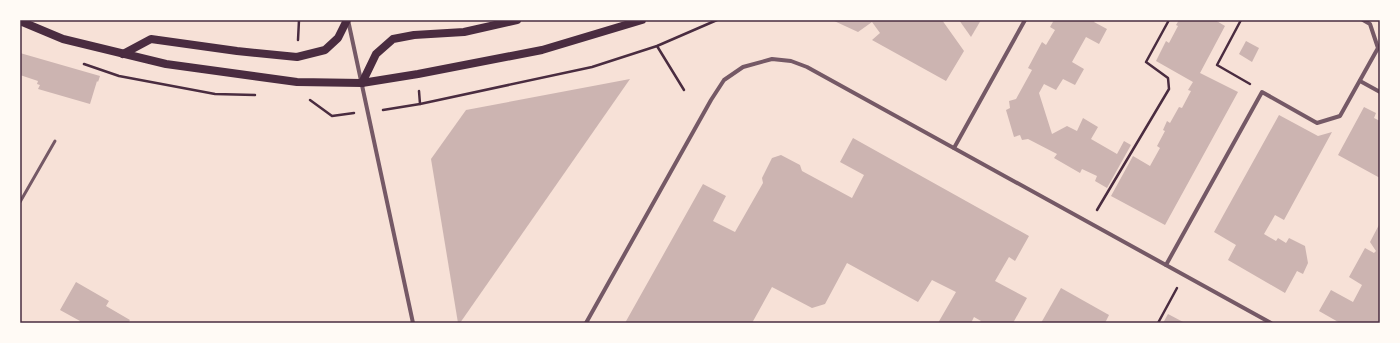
<svg xmlns="http://www.w3.org/2000/svg" width="1400" height="343" viewBox="0 0 1400 343" font-family="Cabin,sans-serif">
	<style>
		.building { fill: #ccb4b1 }
		.lines { fill: none; stroke-linecap: round; stroke-linejoin: round }
		.path { stroke: #4a2c40; stroke-width: 2.5 }
		.service { stroke: #755966; stroke-width: 3 }
		.minor { stroke: #755966; stroke-width: 4 }
		.secondary { stroke: #4a2c40; stroke-width: 8 }
		.neatline { fill: none; stroke: #4a2c40; stroke-width: 1.5 }
	</style>
	<rect width="100%" height="100%" fill="#f7e1d7"/>
	<g class="building">
		<path d="M832,20H942L964,51L946,81L872,40L880,33L872,22L858,32Z"/>
		<path d="M959,20H981L971,37Z"/>
		<path d="M1054,20H1095L1094,22L1107,29L1099,44L1086,37L1072,62L1084,69L1075,85L1063,79L1056,90L1044,84L1039,93L1052,134L1067,126L1077,131L1083,118L1098,127L1091,139L1117,154L1124,141L1131,145L1107,188L1095,181L1097,176L1082,169L1080,173L1054,158L1057,154L1028,139L1022,140L1020,135L1014,137L1006,110L1010,108L1009,101L1016,99L1032,70L1028,68L1042,42L1046,45L1055,30L1050,27Z"/>
		<path d="M1179,20H1215L1225,26L1200,73L1238,92L1165,225L1111,196L1133,156L1150,166L1160,148L1157,146L1165,131L1163,130L1167,121L1170,123L1179,107L1182,108L1191,91L1188,90L1193,82L1156,61L1166,41L1169,43L1178,26L1176,25Z"/>
		<path d="M1246,41L1259,48L1252,62L1239,54Z"/>
		<path d="M20,53L100,76L98,82L97,81L90,104L38,89L40,85L37,84L38,81L20,75Z"/>
		<path d="M630,79L460,323H458L431,159L466,110Z"/>
		<path d="M1364,107L1376,113L1374,118L1380,121V178L1338,155Z"/>
		<path d="M1279,115L1318,136L1332,132L1284,220L1275,215L1264,234L1276,241L1278,238L1286,243L1289,238L1305,246L1308,263L1303,274L1297,271L1285,293L1228,260L1236,245L1214,232Z"/>
		<path d="M853,138L1029,236L1015,261L1009,257L995,281L1027,298L1013,323H979L981,321L974,317L971,323H938L956,292L932,280L918,302L847,263L825,304L812,308L772,287L752,323H625L703,184L726,196L713,221L735,232L763,183L762,178L772,158L781,155L800,165L802,171L852,198L864,175L840,162Z"/>
		<path d="M1380,223V323H1340L1319,311L1331,290L1353,302L1362,285L1349,277L1365,248L1374,253L1376,251L1370,242Z"/>
		<path d="M76,282L109,301L106,306L130,320L128,323H79L80,321L60,310Z"/>
		<path d="M1061,288L1109,315L1105,323H1041Z"/>
		<path d="M1168,314L1185,323H1163Z"/>
	</g>
	<g class="lines">
		<g class="path">
			<path d="M1241,20L1217,65L1250,84"/>
			<path d="M298,40L299,20"/>
			<path d="M657,46L684,90"/>
			<path d="M84,64L119,76L215,94L255,95"/>
			<path d="M419,91L420,104"/>
			<path d="M310,100L332,116L354,113"/>
			<path d="M383,110L420,104L592,67L657,46L717,20"/>
			<path d="M1097,210L1169,89L1168,78L1146,62L1169,20"/>
			<path d="M1158,323L1177,288"/>
		</g>
		<path class="service" d="M20,202L55,141"/>
		<g class="minor">
			<path d="M348,20L413,323"/>
			<path d="M1360,81L1380,92"/>
			<path d="M954,148L1025,20"/>
			<path d="M1166,265L1262,92L1317,123L1340,116L1378,48L1370,24L1363,20"/>
			<path d="M586,323L711,100L724,80L743,67L772,59L791,61L807,67L1271,323"/>
		</g>
		<g class="secondary">
			<path d="M20,21L63,39L166,64L297,82L362,83L418,74L542,50L642,20"/>
			<path d="M123,54L151,39L237,51L297,57L325,50L338,38L347,20"/>
			<path d="M362,83L376,54L393,39L414,35L464,32L517,20"/>
		</g>
	</g>
	<rect width="1400" height="343" fill="none" stroke="#fffaf5" stroke-width="42"/>
	<rect x="21" y="21" width="1358" height="301" class="neatline"/>
</svg>
